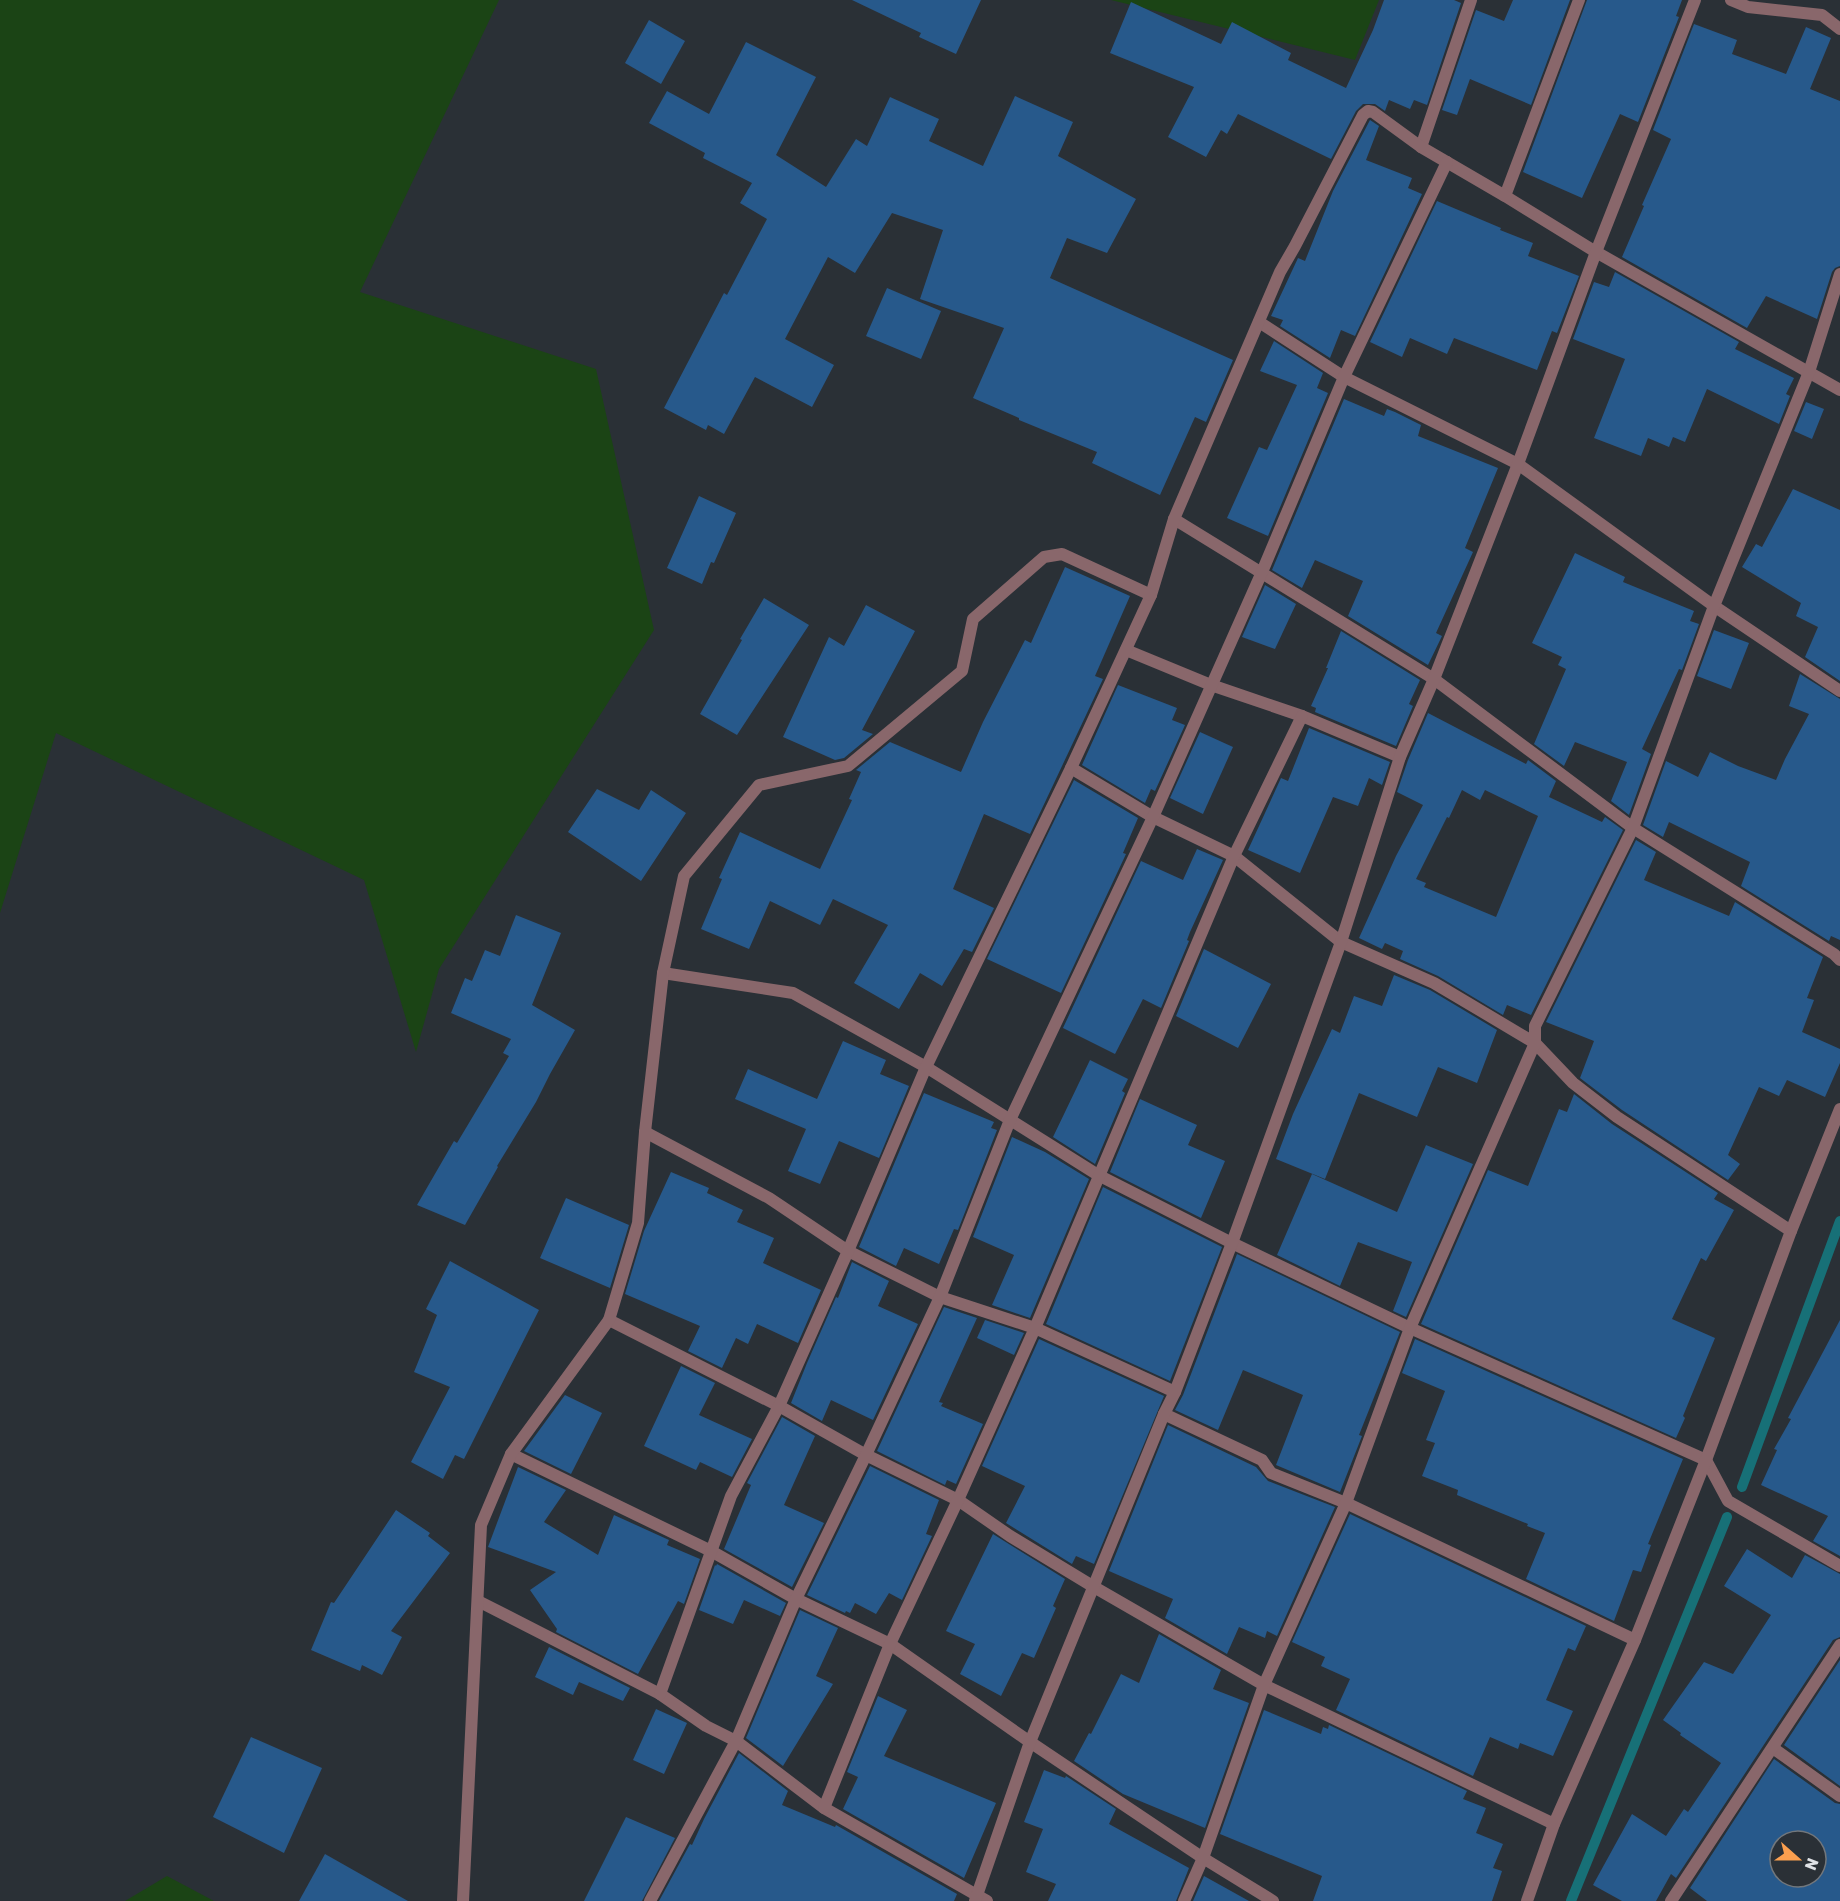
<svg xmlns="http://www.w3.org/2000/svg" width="1840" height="1901" viewBox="0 0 1840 1901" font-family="Rubik,sans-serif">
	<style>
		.green { fill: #1b4415 }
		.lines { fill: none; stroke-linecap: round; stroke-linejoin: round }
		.stream { stroke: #177077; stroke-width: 10 }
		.building { fill: #27598b; fill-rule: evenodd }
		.minor { stroke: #89676b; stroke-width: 12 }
	</style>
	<rect width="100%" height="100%" fill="#2a3036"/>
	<g class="green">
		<path d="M0,0H499L360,292L596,369L654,630L439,969L416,1052L364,880L56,733L0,913Z"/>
		<path d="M1111,0H1379L1355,60Z"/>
		<path d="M167,1876L214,1901H125Z"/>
	</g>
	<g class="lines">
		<g class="stream">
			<path d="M1742,1487L1840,1221"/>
			<path d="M1571,1901L1727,1517"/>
		</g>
	</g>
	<g class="building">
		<path d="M852,0H981L956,54L919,37L921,33Z"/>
		<path d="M1384,0H1454L1461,3L1427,105L1414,100L1410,109L1389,100L1385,111L1375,104H1363L1356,111L1331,159L1238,114L1227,134L1221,130L1206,157L1168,137L1194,87L1110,53L1131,2L1221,44L1232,22L1291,53L1288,60L1346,88L1373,30Z"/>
		<path d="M1513,0H1570L1531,105L1470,79L1457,115L1442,110L1476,10L1504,21Z"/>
		<path d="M1587,0H1682L1676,16L1679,17L1638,122L1620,114L1582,198L1523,172Z"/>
		<path d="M649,20L685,41L661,84L625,63Z"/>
		<path d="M1694,24L1737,40L1732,54L1786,74L1806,27L1831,38L1810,89L1840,101V266L1835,268L1832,272L1817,319L1766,296L1747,328L1622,257L1644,206L1642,205L1671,139L1653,130Z"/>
		<path d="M746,42L816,77L776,155L826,187L856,139L867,146L890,97L939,119L929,141L983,166L1015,96L1073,122L1058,156L1136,199L1107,253L1067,238L1050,278L1233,360L1206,422L1195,417L1160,495L1092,463L1097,452L1019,420V418L973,398L1004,328L920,299L943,230L892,213L855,273L828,257L785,339L834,365L812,407L755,377L724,434L708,425L706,430L664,408L724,293L727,295L767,219L740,203L752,183L703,158L705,153L649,123L667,91L709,114Z"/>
		<path d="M1370,120L1379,126L1366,160L1412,178L1408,188L1422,194L1355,336L1341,330L1330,358L1280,326L1283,320L1271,316L1298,258L1305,261L1333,191Z"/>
		<path d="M1437,201L1501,228L1500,230L1533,243L1528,256L1579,276L1557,333L1552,331L1537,370L1454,338L1447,354L1410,338L1402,357L1370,342Z"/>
		<path d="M1615,272L1739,342L1735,349L1794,378L1786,394L1790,396L1779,424L1707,389L1685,442L1673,437L1669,447L1648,438L1641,456L1594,438L1625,359L1573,339L1594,282L1609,287Z"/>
		<path d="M887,288L941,311L921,359L866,336Z"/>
		<path d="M1274,341L1323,373L1317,388L1328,393L1268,536L1227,518L1259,447L1267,450L1297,385L1260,371Z"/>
		<path d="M1344,399L1384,416L1387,409L1395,412L1421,425L1418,436L1498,468L1465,548L1473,552L1436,633L1442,636L1428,665L1348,616L1363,581L1315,560L1302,588L1272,570Z"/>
		<path d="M1806,402L1824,409L1812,439L1794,431Z"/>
		<path d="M1793,489L1840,510V681L1805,657L1818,627L1796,616L1801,603L1742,567L1756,544L1762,547Z"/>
		<path d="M699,496L736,513L714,563L711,562L702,584L667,568Z"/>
		<path d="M1575,553L1625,577L1623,582L1694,611L1690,621L1699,624L1682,670L1679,669L1642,749L1651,754L1629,815L1611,801L1627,762L1575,742L1564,766L1534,744L1566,669L1558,665L1562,657L1532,643Z"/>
		<path d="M1065,567L1130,596L1095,676L1103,679L1030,834L984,814L953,889L994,908L972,952L964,949L942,986L920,973L899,1009L854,983L888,925L833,899L820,925L770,901L749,949L701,929L722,879L719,878L740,832L820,869L852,800L849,799L861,772L856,770L890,742L961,772L983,722L1025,640L1031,643Z"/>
		<path d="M1265,585L1296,604L1275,649L1242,637Z"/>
		<path d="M764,598L809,625L737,735L700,714L742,640L740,639Z"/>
		<path d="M866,605L915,631L862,730L873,734L844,758L835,760L783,737L829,637L844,646Z"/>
		<path d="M1714,630L1749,643L1731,689L1697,676Z"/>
		<path d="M1341,631L1420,680L1409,704L1413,706L1396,746L1315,712L1316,708L1311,706L1328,668H1326Z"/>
		<path d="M1800,674L1840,699V940L1831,936L1829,941L1741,886L1750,862L1669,822L1663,837L1643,825L1666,761L1698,777L1710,752L1738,766L1776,780L1785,759L1809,714L1789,706Z"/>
		<path d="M1118,685L1177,708L1172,720L1185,725L1155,791L1151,789L1145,803L1082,765Z"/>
		<path d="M1428,713L1526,764L1528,760L1556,781L1549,797L1602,822L1605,817L1623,830L1531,1015L1507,1005L1503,1015L1438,976L1400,959L1403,951L1385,943L1382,949L1359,938L1396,856L1423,805L1397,792L1408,760ZM1462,790L1480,800L1485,790L1538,816L1496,917L1424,887L1426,883L1416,879L1447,817L1449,818Z"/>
		<path d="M1309,728L1390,762L1382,785L1369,778L1358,806L1333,797L1300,873L1248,850L1281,778L1288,781Z"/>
		<path d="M1200,732L1233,747L1203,814L1170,798Z"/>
		<path d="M1074,780L1138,818L1123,853L1126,854L1061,993L987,959Z"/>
		<path d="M597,789L639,810L651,790L686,813L641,881L568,832Z"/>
		<path d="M1636,840L1656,852L1644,880L1729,916L1735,902L1823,957L1807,998L1814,1000L1802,1032L1840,1049V1063L1825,1097L1787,1080L1779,1096L1759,1087L1728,1155L1740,1164L1728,1180L1622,1110L1580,1078L1594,1041L1546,1022Z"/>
		<path d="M1197,849L1223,860L1190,932L1187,940L1189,941L1161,1008L1143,999L1115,1054L1063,1028L1141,861L1183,880Z"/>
		<path d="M516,915L561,933L532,1005L575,1030L550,1074L536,1102L497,1166L498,1167L465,1225L417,1205L454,1141L457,1143L509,1056L503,1053L511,1039L451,1013L465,978L472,981L485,950L500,956Z"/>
		<path d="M1204,949L1271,984L1238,1048L1176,1016Z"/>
		<path d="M1394,975L1430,990L1497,1030L1477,1083L1438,1067L1417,1117L1359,1093L1325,1179L1276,1159L1293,1114L1332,1029L1340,1033L1354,996L1382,1006Z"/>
		<path d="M843,1041L886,1060L880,1074L909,1086L879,1158L839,1141L820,1184L788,1171L806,1129L735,1099L748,1069L817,1099Z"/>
		<path d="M1090,1060L1128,1079L1122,1091L1125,1093L1095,1164L1053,1137Z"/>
		<path d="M924,1093L994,1122L991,1128L997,1130L958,1230L954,1229L939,1264L904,1248L896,1266L859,1247Z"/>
		<path d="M1574,1094L1612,1124L1718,1193L1714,1199L1734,1210L1706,1261L1701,1258L1672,1319L1715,1338L1683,1416L1685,1418L1676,1438L1421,1324L1488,1170L1528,1186L1559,1109L1567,1112Z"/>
		<path d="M1140,1099L1197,1125L1188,1145L1225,1161L1201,1218L1110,1172Z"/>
		<path d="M1012,1137L1045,1152L1089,1179L1030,1318L992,1305L1014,1255L973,1237Z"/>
		<path d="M1426,1145L1473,1164L1406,1317L1393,1311L1412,1262L1358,1242L1340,1286L1277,1255L1312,1174L1397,1212Z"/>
		<path d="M671,1172L709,1188L707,1193L743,1210L737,1222L774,1238L763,1263L821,1290L798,1343L757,1324L748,1344L736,1338L722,1368L688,1351L700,1326L625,1294L644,1231Z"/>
		<path d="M1103,1187L1222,1247L1170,1381L1046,1324Z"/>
		<path d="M566,1198L629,1225L610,1288L540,1258Z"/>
		<path d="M1237,1254L1400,1332L1359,1435L1362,1436L1340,1492L1276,1465L1303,1395L1243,1370L1218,1430L1175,1410L1183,1395Z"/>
		<path d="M450,1261L539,1310L464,1459L455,1455L443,1479L411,1462L450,1387L414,1372L437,1315L426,1309Z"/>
		<path d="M852,1262L889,1281L878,1306L918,1324L873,1420L831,1400L822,1421L791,1403L807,1363L836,1297L838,1298Z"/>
		<path d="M944,1307L977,1318L939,1402L943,1403L941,1406L983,1424L956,1484L947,1480L945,1485L877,1451Z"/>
		<path d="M985,1320L1024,1333L1014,1355L977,1338Z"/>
		<path d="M1840,1320V1556L1813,1541L1828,1516L1761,1485L1777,1450L1774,1449L1791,1419L1788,1418Z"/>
		<path d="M1039,1339L1164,1396L1094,1564L1076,1556L1072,1564L1006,1523L1025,1486L982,1466Z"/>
		<path d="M1415,1339L1683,1459L1648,1544L1651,1545L1641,1572L1633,1570L1614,1621L1526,1579L1545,1533L1527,1526L1528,1524L1457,1495L1458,1490L1422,1476L1435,1443L1426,1440L1445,1391L1402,1373Z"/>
		<path d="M681,1366L715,1383L699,1415L752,1439L732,1477L700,1462L696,1470L644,1446Z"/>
		<path d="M565,1395L602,1413L571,1474L524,1451Z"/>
		<path d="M782,1417L815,1436L784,1505L824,1523L792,1587L724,1549L751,1485L747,1483Z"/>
		<path d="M1168,1425L1256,1467L1268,1481L1335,1507L1277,1636L1267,1631L1265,1638L1239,1627L1227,1654L1165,1618L1173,1599L1109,1571Z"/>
		<path d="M870,1466L939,1500L926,1534L932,1536L902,1600L889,1593L876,1614L855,1603L850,1613L846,1611L845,1613L807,1595Z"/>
		<path d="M518,1467L566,1490L544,1522L598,1555L614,1515L669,1540L667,1545L700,1559L684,1604L678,1601L638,1674L556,1632L557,1629L530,1590L556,1572L488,1547Z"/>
		<path d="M396,1510L430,1533L428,1536L450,1553L391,1631L402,1637L382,1675L362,1665L360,1671L311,1650L331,1602L334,1603Z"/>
		<path d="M1350,1514L1586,1626L1575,1651L1568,1648L1546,1700L1573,1711L1553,1756L1520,1743L1518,1749L1490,1737L1473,1776L1336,1710L1350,1679L1321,1666L1325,1657L1292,1642Z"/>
		<path d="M993,1534L1065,1579L1053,1606L1056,1608L1034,1658L1022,1653L1001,1696L960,1674L975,1644L946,1631Z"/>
		<path d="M1747,1549L1792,1578L1805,1555L1840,1574V1637L1833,1640L1676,1878L1671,1874L1656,1901H1622L1593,1885L1632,1814L1666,1836L1684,1809L1688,1812L1721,1763L1680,1735L1681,1733L1663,1720L1704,1662L1733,1674L1771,1615L1724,1586Z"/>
		<path d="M717,1564L786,1603L780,1616L744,1600L733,1624L699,1610L715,1565L716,1566Z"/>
		<path d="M800,1610L838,1628L816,1676L833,1684L783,1766L746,1738Z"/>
		<path d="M1159,1634L1221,1670L1213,1689L1249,1703L1205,1828L1123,1794L1074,1761L1089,1733L1091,1734L1121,1674L1139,1683Z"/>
		<path d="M549,1647L630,1688L623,1701L579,1682L573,1695L535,1677Z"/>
		<path d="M1840,1660V1786L1784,1745Z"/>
		<path d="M878,1696L907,1710L884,1756L996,1803L964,1878L843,1809L858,1777L847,1772Z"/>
		<path d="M656,1709L687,1723L664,1774L633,1760Z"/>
		<path d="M1264,1710L1321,1734L1323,1727L1328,1729L1329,1725L1467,1791L1463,1799L1486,1808L1476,1833L1503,1844L1493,1868L1502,1871L1492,1901H1313L1322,1876L1220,1834Z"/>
		<path d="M251,1737L322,1768L284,1853L213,1817Z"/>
		<path d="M739,1753L788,1791L782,1805L835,1827L836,1825L957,1894L954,1901H659L690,1844L692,1845L704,1819Z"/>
		<path d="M1774,1759L1835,1803L1840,1804V1901H1707L1690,1888ZM1780,1841H1816V1877H1780Z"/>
		<path d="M1044,1770L1065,1778L1066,1776L1116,1809L1109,1824L1189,1868L1176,1901H1048L1056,1884L1026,1872L1043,1829L1024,1822Z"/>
		<path d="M626,1817L675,1838L642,1901H584Z"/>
		<path d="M325,1854L408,1901H299Z"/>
		<path d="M1204,1876L1249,1901H1193Z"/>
	</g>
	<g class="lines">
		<g class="minor">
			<path d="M1731,0L1748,7L1822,15L1840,29"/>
			<path d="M1421,147L1471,0"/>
			<path d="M1505,196L1579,0"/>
			<path d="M1259,322L1344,377L1518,464L1714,606L1840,691"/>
			<path d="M1174,519L1434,679L1633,828L1834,954L1840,960"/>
			<path d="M1126,650L1211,685L1302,716L1400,757"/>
			<path d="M1071,768L1153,817L1234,856L1341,942L1434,983L1535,1043L1573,1083L1617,1117L1791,1231"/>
			<path d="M663,973L793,993L926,1067L1098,1175L1232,1243L1410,1328L1706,1460L1728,1501L1840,1566"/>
			<path d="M645,1132L769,1198L848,1251L940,1297L1035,1328L1175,1392"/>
			<path d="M609,1320L779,1406L866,1455L958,1500L1010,1536L1094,1587L1264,1685L1554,1824"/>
			<path d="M1164,1414L1262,1460L1271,1473L1346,1503L1635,1640"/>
			<path d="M511,1454L711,1551L796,1599L890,1644L1030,1742L1203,1858L1273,1901"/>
			<path d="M478,1601L660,1694L706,1726L736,1741L824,1808L987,1901"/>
			<path d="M660,1694L731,1496L779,1406L848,1251L926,1067L1071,768L1151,595L1174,519L1280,272L1295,246L1363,115L1368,111L1373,112L1421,147L1505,196L1596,252L1840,390"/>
			<path d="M1773,1748L1840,1796"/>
			<path d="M824,1808L890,1644L958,1500L1035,1328L1234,856L1302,716"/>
			<path d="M463,1901L481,1525L511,1454L609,1320L638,1223L645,1132L663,973L684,876L759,785L848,766L962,671L973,619L1044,557L1062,554L1151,595"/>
			<path d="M650,1901L736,1741L796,1599L866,1455L940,1297L1010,1120L1153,817L1262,572L1344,377L1447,162"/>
			<path d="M975,1901L1030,1742L1164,1414L1175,1392L1232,1243L1341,942L1400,757L1434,679L1518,464L1596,252L1695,0"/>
			<path d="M1184,1901L1203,1858L1264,1685L1346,1503L1410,1328L1535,1043V1026L1633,828L1714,606L1809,372L1840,274"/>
			<path d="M1527,1901L1554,1824L1635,1640L1706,1460L1791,1231L1840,1109"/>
			<path d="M1671,1901L1840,1645"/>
		</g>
	</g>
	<g transform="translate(1798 1859) rotate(111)"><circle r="28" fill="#2a3036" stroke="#72777c" stroke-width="1.5"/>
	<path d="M0-4.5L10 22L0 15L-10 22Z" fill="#fa9f4f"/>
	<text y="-9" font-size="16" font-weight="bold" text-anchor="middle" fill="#dfe2e6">N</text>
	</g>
</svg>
